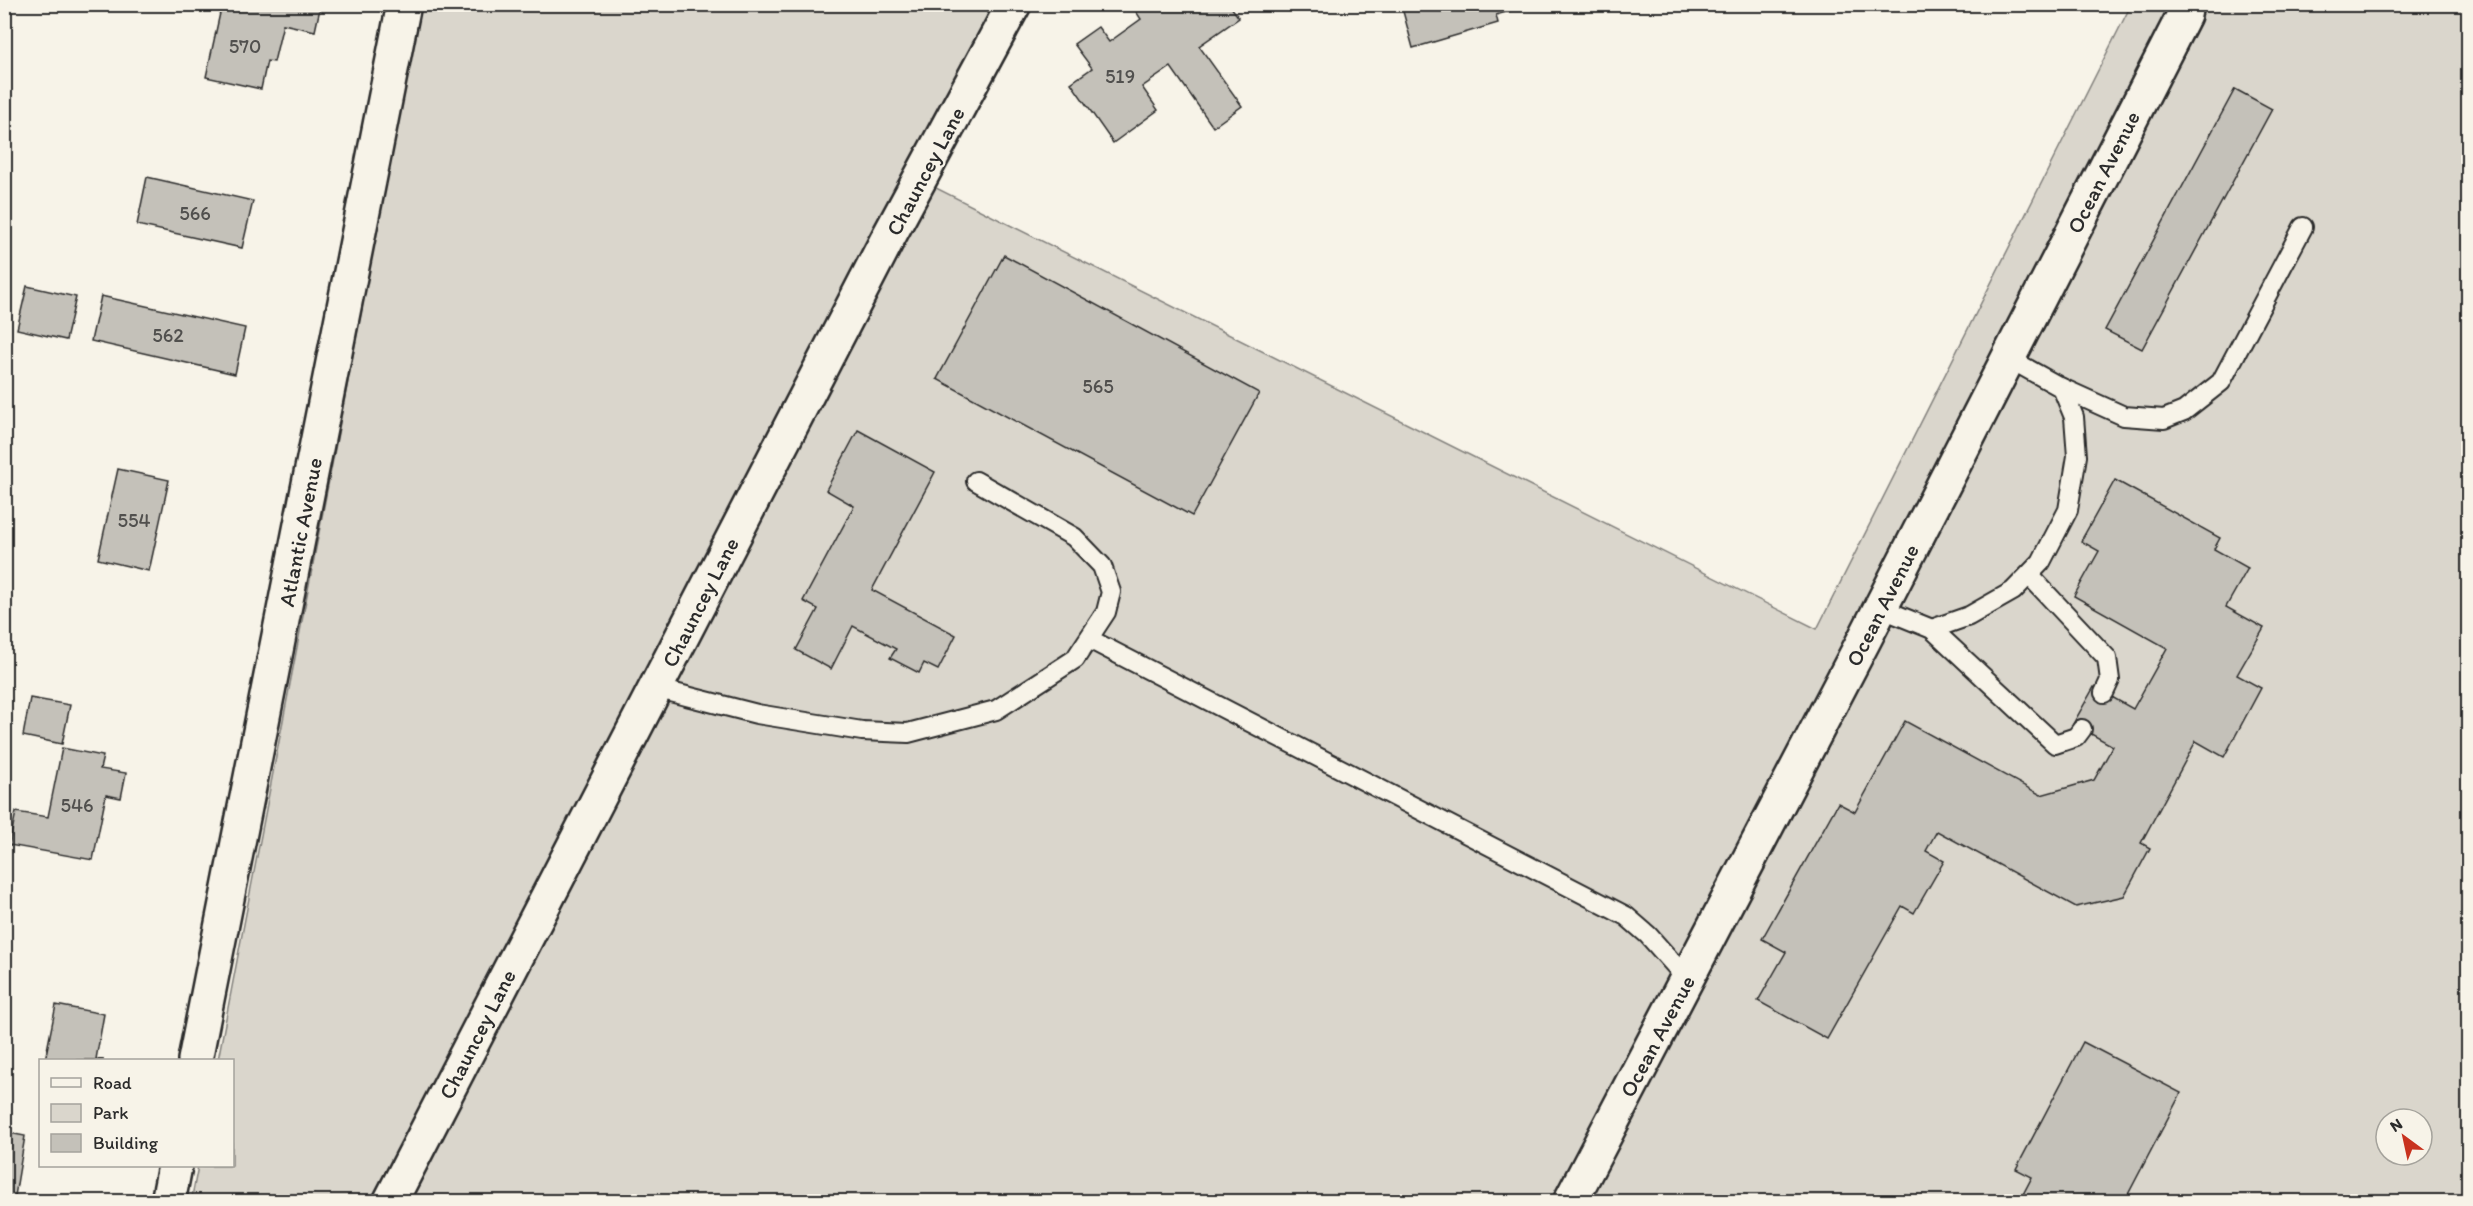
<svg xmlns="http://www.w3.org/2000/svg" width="2473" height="1206" viewBox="0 0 2473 1206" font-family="Itim,sans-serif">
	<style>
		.green { fill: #dad6cc; stroke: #82807c; stroke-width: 1.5; fill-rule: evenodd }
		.building { fill: #c4c1b9; stroke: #2b2b2b; stroke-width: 1.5 }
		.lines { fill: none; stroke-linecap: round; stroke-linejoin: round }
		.lane-casing { stroke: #2b2b2b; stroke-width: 22 }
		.street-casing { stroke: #2b2b2b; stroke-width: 38 }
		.lane { stroke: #f7f3e8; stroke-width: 18 }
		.street { stroke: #f7f3e8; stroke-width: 33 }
		.labels { text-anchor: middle; stroke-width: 4.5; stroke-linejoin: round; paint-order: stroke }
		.number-label { font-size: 20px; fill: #51504e }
		.street-label { font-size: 22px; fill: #2b2b2b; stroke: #f7f3e8 }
	</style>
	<rect width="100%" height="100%" fill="#f7f3e8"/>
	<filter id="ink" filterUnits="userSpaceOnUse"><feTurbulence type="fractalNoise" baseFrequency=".0167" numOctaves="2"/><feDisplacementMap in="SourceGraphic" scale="12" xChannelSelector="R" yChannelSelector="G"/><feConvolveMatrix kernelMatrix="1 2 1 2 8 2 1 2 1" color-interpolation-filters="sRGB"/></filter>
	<g filter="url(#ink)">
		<path class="green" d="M420,5H1009L920,180L1817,629L2131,5H2468V1201L191,1202L198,1166H232V1060H218ZM2386,1119H2422V1155H2386Z"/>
		<g class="building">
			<path d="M222,4H321L315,31L283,24L274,62L267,61L261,89L206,77Z"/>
			<path d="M1131,4H1229L1239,18L1199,46L1242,106L1213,127L1171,67L1142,87L1158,110L1113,143L1071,83L1092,68L1074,44L1098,27L1109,42L1141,19Z"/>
			<path d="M1401,4H1530V5L1496,15L1498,23L1413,48Z"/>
			<path d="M2235,89L2272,109L2142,349L2105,330Z"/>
			<path d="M147,177L253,201L242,248L137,225Z"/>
			<path d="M1004,255L1259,393L1192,516L937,379Z"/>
			<path d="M27,286L76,297L66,340L17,329Z"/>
			<path d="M101,296L245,328L235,374L91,341Z"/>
			<path d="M858,430L935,472L872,590L956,635L938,670L924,663L919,673L890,658L896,649L853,626L831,669L796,650L818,609L803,601L854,506L826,490Z"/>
			<path d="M118,469L169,480L149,571L98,559Z"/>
			<path d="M2115,480L2220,538L2214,549L2248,568L2226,607L2264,628L2237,675L2261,688L2224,757L2196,741L2141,843L2150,848L2124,896L2076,907L1937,831L1926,851L1944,861L1914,913L1902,906L1827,1039L1758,1001L1786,952L1762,939L1838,803L1855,812L1905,721L2041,795L2094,780L2113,746L2073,724L2094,687L2133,709L2167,648L2074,596L2099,551L2081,541Z"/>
			<path d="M30,698L70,705L62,744L23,736Z"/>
			<path d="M62,748L103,756L100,769L126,773L121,798L106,795L93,860L9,845L16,812L48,817Z"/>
			<path d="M56,1005L104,1014L96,1059L104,1060H45Z"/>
			<path d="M2083,1042L2181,1093L2124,1202H2019L2032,1177L2016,1169Z"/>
			<path d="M4,1132L25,1136L14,1202H4Z"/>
		</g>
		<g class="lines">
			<defs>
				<g id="lane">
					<path d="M2008,358L2062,388L2124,416L2164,419L2184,411L2221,382L2303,227"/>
					<path d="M2029,575L2107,658L2110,680L2104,693"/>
					<path d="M1880,608L1932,629L2055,744L2076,737L2082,729"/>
					<path d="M1932,629L1969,616L2013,591L2041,562L2068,510L2077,456L2074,417L2062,388"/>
					<path d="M1089,639L1626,916L1648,935L1687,979"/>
					<path d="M655,688L757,714L862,731L908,733L996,710L1075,659L1106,612L1111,592L1102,566L1074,537L976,481"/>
				</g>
				<g id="street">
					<path d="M195,1060L404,4"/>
					<path d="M168,1202L175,1166"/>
					<path d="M390,1202L889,236L1014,4"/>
					<path d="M1570,1202L1864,640L2184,15L2186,4"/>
				</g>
			</defs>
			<use href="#lane" class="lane-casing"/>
			<use href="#street" class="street-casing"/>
			<use href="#lane" class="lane"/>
			<use href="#street" class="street"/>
		</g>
	</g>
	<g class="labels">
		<g class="number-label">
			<text x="245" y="53">570</text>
			<text x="1120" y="83">519</text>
			<text x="195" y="220">566</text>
			<text x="168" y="342">562</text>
			<text x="1098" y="393">565</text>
			<text x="134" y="527">554</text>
			<text x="77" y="812">546</text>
		</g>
		<g class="street-label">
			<text transform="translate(925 171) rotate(-62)" y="8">Chauncey Lane</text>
			<text transform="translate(2103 172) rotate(-63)" y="8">Ocean Avenue</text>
			<text transform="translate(300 532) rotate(-79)" y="8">Atlantic Avenue</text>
			<text transform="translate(700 602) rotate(-63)" y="8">Chauncey Lane</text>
			<text transform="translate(1882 605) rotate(-63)" y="8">Ocean Avenue</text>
			<text transform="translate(477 1034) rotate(-63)" y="8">Chauncey Lane</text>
			<text transform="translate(1657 1036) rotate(-62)" y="8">Ocean Avenue</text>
		</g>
	</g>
	<rect width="2473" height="1206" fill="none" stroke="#f7f3e8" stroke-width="24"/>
	<rect x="12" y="12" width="2449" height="1182" fill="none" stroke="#2b2b2b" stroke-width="2" filter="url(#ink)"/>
	<rect x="39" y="1059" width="195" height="108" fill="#f7f3e8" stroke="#a5a39c" stroke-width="1.5"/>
	<rect x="51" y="1078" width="30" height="9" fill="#f7f3e8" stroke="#a5a39c" stroke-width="1.5"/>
	<text x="93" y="1089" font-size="18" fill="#2b2b2b">Road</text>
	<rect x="51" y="1104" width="30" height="18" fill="#dad6cc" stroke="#a5a39c" stroke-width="1.5"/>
	<text x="93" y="1119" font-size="18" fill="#2b2b2b">Park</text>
	<rect x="51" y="1134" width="30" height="18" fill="#c4c1b9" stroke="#a5a39c" stroke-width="1.5"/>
	<text x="93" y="1149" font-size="18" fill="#2b2b2b">Building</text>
	<g transform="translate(2404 1137) rotate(327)"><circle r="28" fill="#f7f3e8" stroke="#a5a39c" stroke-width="1.5"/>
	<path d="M0-4.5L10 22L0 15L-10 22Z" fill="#c8321e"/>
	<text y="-9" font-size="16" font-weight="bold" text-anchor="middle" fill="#2b2b2b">N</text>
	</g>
</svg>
